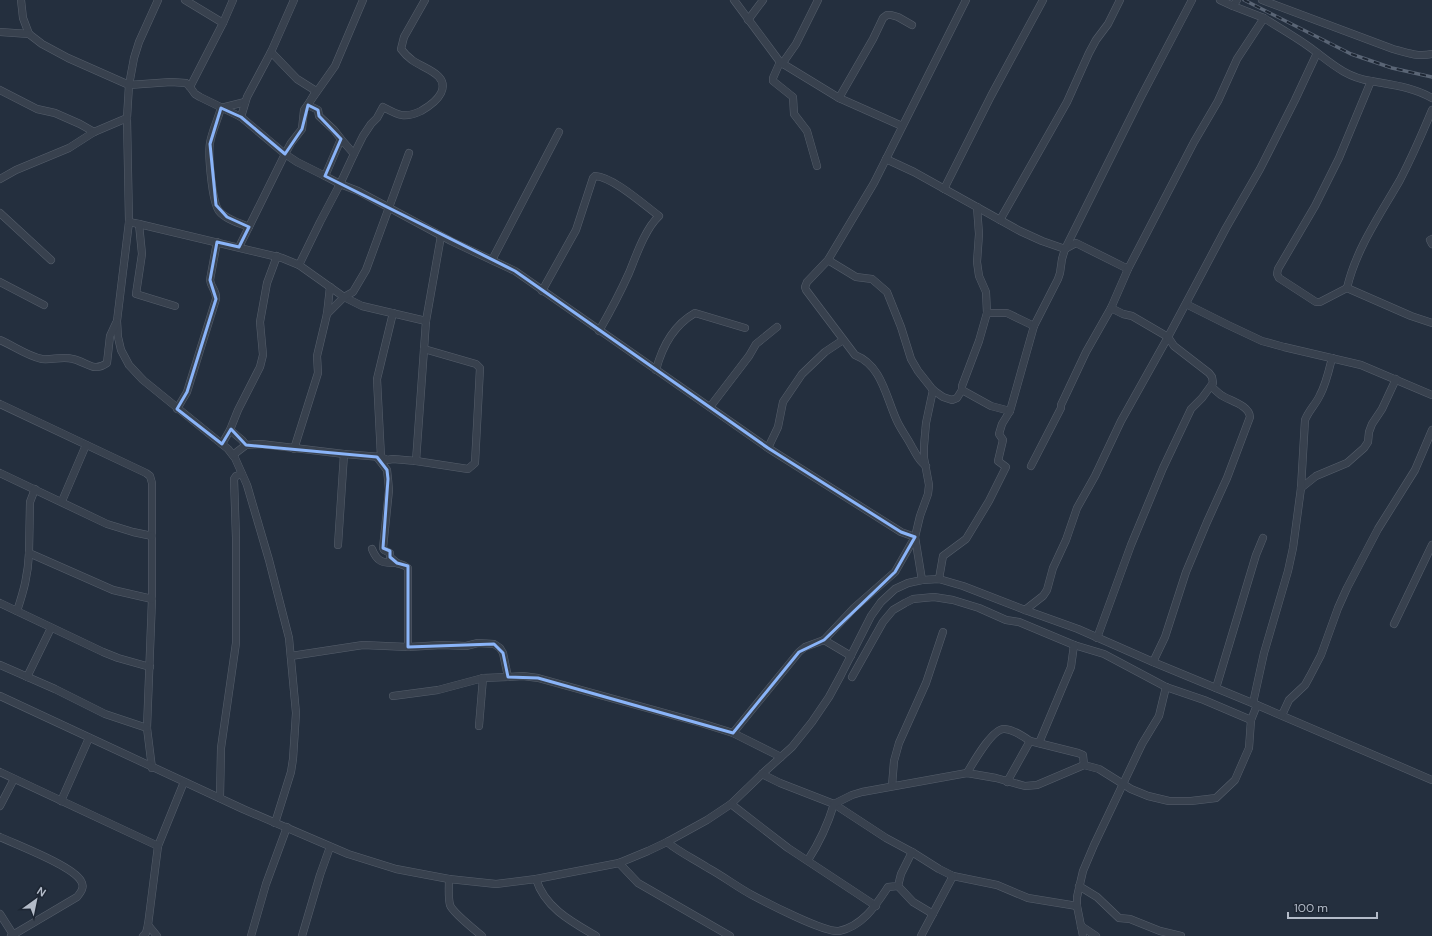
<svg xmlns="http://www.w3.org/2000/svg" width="1432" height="936" viewBox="0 0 1432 936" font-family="'DM Sans',sans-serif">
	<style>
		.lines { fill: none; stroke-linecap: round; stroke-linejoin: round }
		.minor-casing { stroke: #565f6c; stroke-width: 8 }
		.minor { stroke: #38414e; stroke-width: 7 }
		.rail-casing { stroke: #5a6575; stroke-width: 3.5 }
		.rail { stroke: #1d2633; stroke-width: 2; stroke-dasharray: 6; stroke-linecap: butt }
		.marked { fill: none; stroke: #8ab4f8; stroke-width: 3; stroke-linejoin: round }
	</style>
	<rect width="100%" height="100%" fill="#242f3e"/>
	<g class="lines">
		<defs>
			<g id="minor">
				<path d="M21,0L23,18L29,34L42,44L68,58L129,85L171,82L186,83L190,87L195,94L200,97L241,117L285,154L297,162L325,176"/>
				<path d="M158,0L139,42L134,58L129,85L127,118L129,222L117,321L118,337L121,350L129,365L143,380L228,449L235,458L247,485L269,560L289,638L296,713L293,759L291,772L275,823"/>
				<path d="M185,0L223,23"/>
				<path d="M734,0L780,62L773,78V81L793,97L794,114L807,131L817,166"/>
				<path d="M1220,0L1233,6L1237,0"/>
				<path d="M1262,0L1393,49C1407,53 1418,57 1432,54"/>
				<path d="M1264,18C1278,27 1294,36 1308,46C1329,61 1344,77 1371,81L1339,158L1315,206L1278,269L1277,274L1279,278L1316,302H1320L1347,288L1411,316L1432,323"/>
				<path d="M748,20L763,0"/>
				<path d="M0,32L29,34"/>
				<path d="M271,52L297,79L316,91L308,105L318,110L319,116L334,130L341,139L325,176L340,184L354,154L341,139"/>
				<path d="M780,62L839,98L902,126"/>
				<path d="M782,64L796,44L818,0"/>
				<path d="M1371,81C1393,85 1413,87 1432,98"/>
				<path d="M190,87L223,23L233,0"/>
				<path d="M0,90L37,109L55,113L80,124L94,132"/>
				<path d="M839,98L873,39L883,18L887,15H891L898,17L912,25"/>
				<path d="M245,102L221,108C218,119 212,131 210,143C208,155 212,202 219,211C225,219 239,223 249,227"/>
				<path d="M241,117L247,97L271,52L294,0"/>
				<path d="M354,154L363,136L371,124L377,118L383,107C398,115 404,119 421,111C428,107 437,101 441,93C450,74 422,68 412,60C408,57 404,53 401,49L404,37L425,0"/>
				<path d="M886,159L914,172L1020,231L1042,241L1065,249L1076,243L1128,269L1194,142L1218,101L1237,59L1264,18L1233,6"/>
				<path d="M0,179L16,170L69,148L94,132L127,118"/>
				<path d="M944,189L991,96L1043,0"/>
				<path d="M977,207L979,234L977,262L979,276L986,292L987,313H1007L1034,326"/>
				<path d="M0,213L51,260"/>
				<path d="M1000,220L1067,102L1089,53L1096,40L1108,24L1120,0"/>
				<path d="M129,222L139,224L282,258L299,265L320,222L340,184L358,191L451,241L515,271L768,448L901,532L915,537"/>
				<path d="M139,224L142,254L136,294L175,306"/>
				<path d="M1432,239L1430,240L1432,244"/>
				<path d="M239,247L285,154L291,143L302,129L304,110L335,66L363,0"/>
				<path d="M492,260L559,132"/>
				<path d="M828,260L856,277L872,279L887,292L901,327L911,359L918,371L933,390L943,397L952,400L957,398L962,390V386L979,341L987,313"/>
				<path d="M299,265L344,297L362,306L426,321"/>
				<path d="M0,282L44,305"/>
				<path d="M1347,288C1356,249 1380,215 1400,180C1412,157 1422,134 1432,110"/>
				<path d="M542,291L576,230L593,178L595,176C613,177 643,204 659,216C645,229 636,256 629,273C620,293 610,312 599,331"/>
				<path d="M1186,304L1228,325L1262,341L1284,347L1361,365L1432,395"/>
				<path d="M327,314L344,297L353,292L366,270L409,153"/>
				<path d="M0,340C14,346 27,356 42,359C53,360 63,356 73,359C87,362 93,373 107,363L110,336L116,323"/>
				<path d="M656,370C662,347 674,325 695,313L745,328"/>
				<path d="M962,390L991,406L1010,411"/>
				<path d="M0,404L146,473L150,476L152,483V599L147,728L152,768"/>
				<path d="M710,407L749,356L756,344L777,327"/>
				<path d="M177,409L187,392L216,299C217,291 211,288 210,280L217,242"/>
				<path d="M230,430L242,440L246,445"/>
				<path d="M222,444L230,430L238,410L260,367L263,355L260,322L267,283L277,256"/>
				<path d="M768,448L778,427L783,402L802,374L825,352L843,340"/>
				<path d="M294,449L318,373L317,356L327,314L330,287"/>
				<path d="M233,455L246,445L261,444L344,454L381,457L387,460L393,459L416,461L468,469L475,463L480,368L476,364L424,349"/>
				<path d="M377,457L387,470L388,479L389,490L383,548L384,550L390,553V557L397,563"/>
				<path d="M381,457L377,379L393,313"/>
				<path d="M416,461L426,321L441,236"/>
				<path d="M926,466C918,460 917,455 912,447C908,439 902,431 898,423C886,399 883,366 855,355L806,290L805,287L807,282L828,260L874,183L966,0"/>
				<path d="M1031,466L1061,408V405L1086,352L1111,308L1128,269"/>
				<path d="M0,473L107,524L133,532L152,536"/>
				<path d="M1301,488L1316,476L1347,463L1364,448L1368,442L1369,432L1372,424L1382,409L1396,379"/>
				<path d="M35,489L30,502L29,553L113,590L152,599"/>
				<path d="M62,501L86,445"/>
				<path d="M915,537L922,580"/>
				<path d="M338,545L344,454"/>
				<path d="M939,579L943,556L966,539L989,501L1006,467L998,461L1003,440L999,434L1002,424L1010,411L1034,326L1058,279L1060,273L1062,259L1065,249L1141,97L1192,0"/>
				<path d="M0,603L103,652L118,658L150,667"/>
				<path d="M1025,610L1043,596L1047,590L1053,568L1066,540L1077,508L1095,476L1121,421L1168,337L1132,316L1123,314L1111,308"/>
				<path d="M17,611C24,590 28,575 29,553"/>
				<path d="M1394,624L1432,545"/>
				<path d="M1097,638L1131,545L1163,468L1191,409L1202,398L1213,383L1212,377L1209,373L1174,346L1168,337L1226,228L1260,169L1295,100L1317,53"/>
				<path d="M824,640L851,656"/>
				<path d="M408,647L442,645L466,646L478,643L494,644L500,648L503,653L508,677L523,676L538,678L701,723L733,733L781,757"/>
				<path d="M291,656L363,645L408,647V568C393,556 381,572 372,549"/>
				<path d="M1153,662L1165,637L1186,572L1207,522L1227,478L1250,417C1249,405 1230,401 1221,395C1217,392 1214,389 1211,386"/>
				<path d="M0,665L55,689L105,714L147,728"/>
				<path d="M27,677L51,628"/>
				<path d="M852,677L883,622L893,610L905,603L913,599L934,597L953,600L979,608L1006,620L1019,622L1074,645L1104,654L1166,687L1204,700L1251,720"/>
				<path d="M1216,688L1256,555L1263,538"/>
				<path d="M0,696L243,809L348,854L396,869L449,879L496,884L536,879L619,863L648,851L667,842L707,820L731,804L762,774L792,747L812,722L829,697L841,675L871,616L881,602L895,589L908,583L922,580L939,579L963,586L1025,610L1078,629L1153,662L1257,705L1432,780"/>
				<path d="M393,696L438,690L483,678L508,677"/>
				<path d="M1253,703L1264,653L1288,571L1293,548L1301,488L1305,420C1309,410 1316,404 1320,395C1326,384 1329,370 1332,358"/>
				<path d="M1282,715L1289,700L1305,685L1310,676L1321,655L1338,608L1347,588L1378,529L1415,470L1432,430"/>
				<path d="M479,726L483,678"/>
				<path d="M733,733L799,652L805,647L824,640L854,608L895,572L915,537L920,516L928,494L929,485L924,458V446L926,423L933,390"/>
				<path d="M1039,743L1071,667L1074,645"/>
				<path d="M0,772L158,846L184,782"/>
				<path d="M967,773C973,763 993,727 1005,729C1014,730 1023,736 1030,741"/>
				<path d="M762,774L780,783L834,804L886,838L912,852L939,869L953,876L997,885L1028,898L1077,906"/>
				<path d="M1007,782L1030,741L1078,753L1083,755L1084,765"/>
				<path d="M892,786L894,761L899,743L926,683L943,632"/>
				<path d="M220,798L221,748L236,643V538L234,479L236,476L242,474"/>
				<path d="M61,801L89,738"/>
				<path d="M731,804L788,848L876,906"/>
				<path d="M0,806L14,779"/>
				<path d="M0,837C17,845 73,866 81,881C85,887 81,892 77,897L11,936"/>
				<path d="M667,842C679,852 694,859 708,868C723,876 737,887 752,895C767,903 825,933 839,931C863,926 876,905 888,887L898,886L901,874L912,852"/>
				<path d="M808,860C819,843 828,824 834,804L852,795L862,792L967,773L996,778L1025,786L1037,785L1084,765L1099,769L1131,789L1148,796L1169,801H1191L1216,798L1235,780L1249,748L1251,720L1257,705"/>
				<path d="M619,863L638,883L730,936"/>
				<path d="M449,879C449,887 448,897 450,905C453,913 475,930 482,936"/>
				<path d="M536,879C545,908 572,922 596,936"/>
				<path d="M898,886L913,902L933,914"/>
				<path d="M1079,886L1097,897L1119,918L1130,919L1160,931L1181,936"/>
				<path d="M0,914L14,936"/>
				<path d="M148,925L157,936"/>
				<path d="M1081,926L1096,936"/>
				<path d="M143,936L146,933L148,925L158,846"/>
				<path d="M251,936L266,884L287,827"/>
				<path d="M302,936L320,875L330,847"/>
				<path d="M921,936L953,876"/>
				<path d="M1083,936L1077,906V897L1083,871L1094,845L1142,744L1159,716L1166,687"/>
			</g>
		</defs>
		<use href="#minor" class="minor-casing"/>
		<use href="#minor" class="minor"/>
		<defs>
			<path id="rail" d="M1244,0L1351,54L1392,68L1432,77"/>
		</defs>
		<use href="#rail" class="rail-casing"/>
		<use href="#rail" class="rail"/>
	</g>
	<path class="marked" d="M308,105L318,110L319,116L341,139L325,176L515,271L768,448L901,532L915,537L895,572L824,640L799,652L733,733L538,678L508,677L503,653L494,644L408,647V566L397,563L390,557V551L383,548L388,479L387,470L377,457L246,445L231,429L222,444L177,409L187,392L216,299L210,280L217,242L239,247L249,227L227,217L216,205L210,144L221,108L241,117L285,154L302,129Z"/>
	<g transform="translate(36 900) rotate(33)" stroke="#1d2633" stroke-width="3" paint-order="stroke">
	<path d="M0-3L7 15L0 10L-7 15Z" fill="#b4bcc9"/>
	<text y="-6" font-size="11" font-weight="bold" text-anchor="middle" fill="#b4bcc9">N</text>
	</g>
	<path d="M1288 912v6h89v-6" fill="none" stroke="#b4bcc9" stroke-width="2"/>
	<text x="1294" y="912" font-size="12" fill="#b4bcc9" stroke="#1d2633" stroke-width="3" paint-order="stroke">100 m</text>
</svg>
